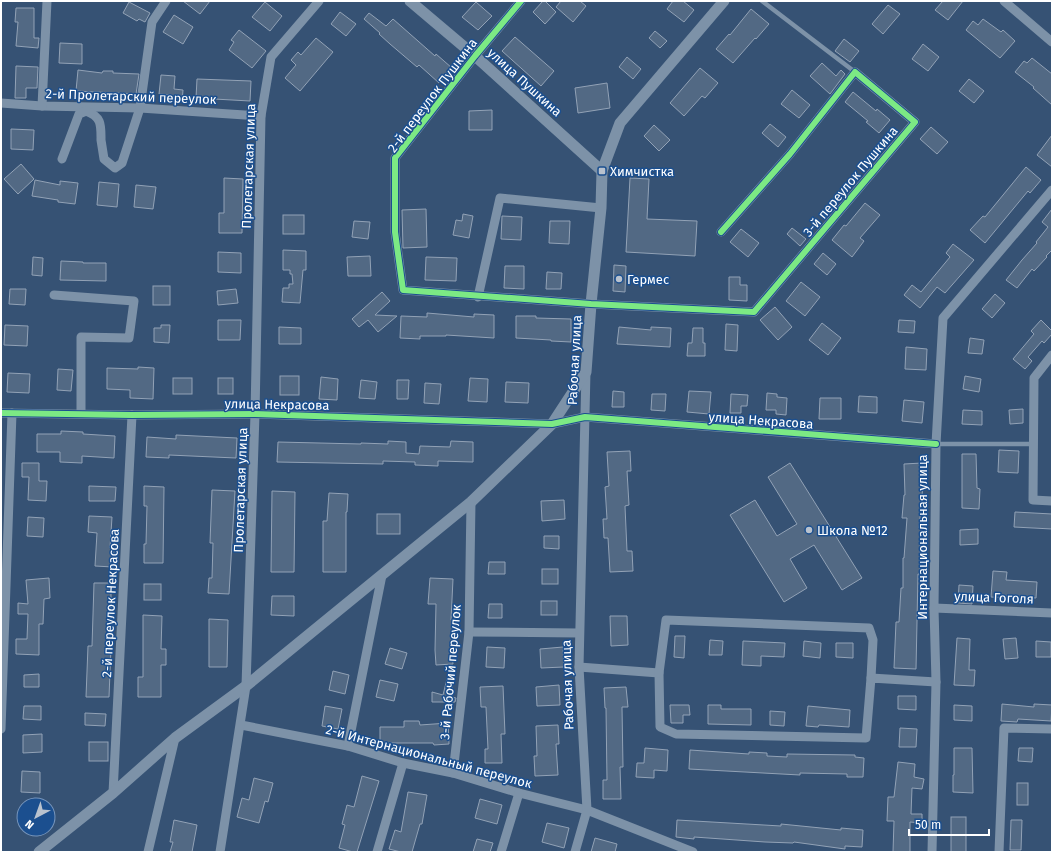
<svg xmlns="http://www.w3.org/2000/svg" width="1053" height="853" viewBox="0 0 1053 853" font-family="'Fira Sans',sans-serif">
	<style>
		.building { fill: #526984; stroke: #92a2b6 }
		.lines { fill: none; stroke-linecap: round; stroke-linejoin: round }
		.service { stroke: #7d92a8; stroke-width: 4.5 }
		.minor { stroke: #7d92a8; stroke-width: 9 }
		.tertiary { stroke: #7d92a8; stroke-width: 11 }
		.cycleway-casing { stroke: #1b4f8f; stroke-width: 8 }
		.cycleway { stroke: #7ce984; stroke-width: 6 }
		.poi-dot { fill: #b9c2ce; stroke: #1b4f8f; stroke-width: 1.5 }
		.labels { text-anchor: middle; stroke-width: 3; stroke-linejoin: round; paint-order: stroke }
		.street-label { font-size: 13px; fill: #fff; stroke: #1b4f8f }
		.poi-label { font-size: 13px; fill: #fff; stroke: #1b4f8f; text-anchor: start }
	</style>
	<rect width="100%" height="100%" fill="#365274"/>
	<g class="building">
		<path d="M183,1H210L200,14Z"/>
		<path d="M543,1H545L556,12L545,24L533,12Z"/>
		<path d="M561,1H580L586,6L573,22L556,7Z"/>
		<path d="M673,1H683L694,10L684,22L667,9Z"/>
		<path d="M943,1H963L948,20L935,10Z"/>
		<path d="M129,2L150,13L145,22L139,19L137,21L123,13Z"/>
		<path d="M265,2L282,16L270,31L252,17Z"/>
		<path d="M476,2L492,16L478,30L462,17Z"/>
		<path d="M888,5L900,14L883,34L872,24Z"/>
		<path d="M16,8H34V38H39L38,48L16,46L18,22H15Z"/>
		<path d="M751,9L769,24L756,39L755,38L733,63L716,49L729,34L730,35Z"/>
		<path d="M340,12L356,24L346,36L331,24Z"/>
		<path d="M369,13L386,26L393,19L435,56L436,54L452,68L439,83L419,65L417,67L390,44L379,34L380,33L364,19Z"/>
		<path d="M174,15L193,27L183,44L163,32Z"/>
		<path d="M983,19L1001,32L1003,30L1015,41L1000,58L966,30L973,21L978,25Z"/>
		<path d="M239,30L266,51L252,68L229,50L234,42L231,40Z"/>
		<path d="M655,31L667,41L660,48L649,38Z"/>
		<path d="M515,37L554,71L541,86L502,51Z"/>
		<path d="M316,38L333,52L300,91L285,78L296,65L291,60L298,52L301,55Z"/>
		<path d="M844,39L859,51L850,62L835,51Z"/>
		<path d="M60,43L82,44V64L59,63Z"/>
		<path d="M923,44L939,57L928,71L912,59Z"/>
		<path d="M627,57L641,69L633,79L619,67Z"/>
		<path d="M1032,58L1052,74V105L1033,88L1034,87L1015,72L1024,61L1027,63Z"/>
		<path d="M822,63L836,76L841,70L845,74L830,94L810,76Z"/>
		<path d="M16,66L38,67L37,88H26V98H15Z"/>
		<path d="M700,68L718,83L705,98L702,96L684,116L670,103Z"/>
		<path d="M78,70L102,73L103,71H113V73L139,74L136,94L76,91Z"/>
		<path d="M161,75L175,76L174,89L183,90L182,102L169,101V95L159,94Z"/>
		<path d="M197,79L251,81L250,101L196,98Z"/>
		<path d="M969,79L984,91L974,103L959,91Z"/>
		<path d="M607,83L610,108L578,113L575,88Z"/>
		<path d="M792,90L810,105L799,118L781,104Z"/>
		<path d="M853,92L876,111L877,109L890,120L879,133L866,122L868,121L845,102Z"/>
		<path d="M492,110V130H469V111Z"/>
		<path d="M770,124L786,137L778,147L762,133Z"/>
		<path d="M654,125L670,140L659,151L644,136Z"/>
		<path d="M931,127L948,142L937,154L920,139Z"/>
		<path d="M11,129L34,130L33,150L11,149Z"/>
		<path d="M1052,135V167L1037,155Z"/>
		<path d="M21,164L34,179L18,194L4,179Z"/>
		<path d="M1026,167L1041,180L1030,193L1028,191L985,243L970,230L983,216L985,217Z"/>
		<path d="M224,178L243,179L242,233H219V213H224Z"/>
		<path d="M630,178L649,179L647,219L697,221L695,256L626,252Z"/>
		<path d="M35,180L60,185V181L78,183L75,204L58,202V200L32,196Z"/>
		<path d="M99,182L119,184L117,207L97,205Z"/>
		<path d="M136,185L156,187L153,209L134,207Z"/>
		<path d="M865,203L880,215L860,238L864,241L852,257L832,240L844,225L846,226Z"/>
		<path d="M426,209L427,247L403,248L402,210Z"/>
		<path d="M1052,209V250L1046,256L1047,257L1034,271L1032,269L1017,288L1006,280L1022,260L1037,243L1036,242L1048,227L1042,222Z"/>
		<path d="M463,214L473,216L469,238L453,235L456,220L462,221Z"/>
		<rect x="283" y="215" width="21" height="19"/>
		<path d="M502,216L522,217L521,240L501,239Z"/>
		<path d="M354,221L370,222L368,239L352,237Z"/>
		<path d="M550,221H570L569,244L549,243Z"/>
		<path d="M792,228L806,239L800,246L787,234Z"/>
		<path d="M741,229L759,243L748,257L730,242Z"/>
		<path d="M953,244L974,260L945,293L937,287L920,308L904,295L912,285L921,292L950,257L946,253Z"/>
		<path d="M283,250L306,251V270H303L300,303L282,302L283,288H289V284H293L292,274H290V270H283Z"/>
		<path d="M218,252L241,253V273L218,272Z"/>
		<path d="M823,253L836,264L827,275L814,264Z"/>
		<path d="M370,256L371,276H348L347,257Z"/>
		<path d="M33,257L43,258L42,276L32,275Z"/>
		<path d="M426,257L457,258L456,281L425,280Z"/>
		<path d="M61,261L83,262V263H106V281L60,280Z"/>
		<path d="M614,265L626,266L625,292L613,291Z"/>
		<path d="M505,266H524V289L504,288Z"/>
		<path d="M547,272L562,273L561,289H546Z"/>
		<path d="M729,277H740V285H747V301L729,300Z"/>
		<path d="M801,282L820,297L805,316L786,301Z"/>
		<rect x="153" y="286" width="17" height="19"/>
		<path d="M10,289H26L25,305L9,304Z"/>
		<path d="M236,289L238,303L218,305L217,291Z"/>
		<path d="M382,292L390,301L375,315L397,316L378,332L368,320L359,327L352,319Z"/>
		<path d="M995,294L1005,303L992,318L982,309Z"/>
		<path d="M775,307L792,327L778,340L760,320Z"/>
		<path d="M427,313L474,317V314L494,315V338L446,335V336H420V339L400,338L401,316L427,317Z"/>
		<path d="M516,316H536V318L571,319V342L551,341V340L516,338Z"/>
		<path d="M218,320H241L240,340H218Z"/>
		<path d="M899,320L915,321L914,333L898,332Z"/>
		<path d="M1041,320L1052,331V334L1044,343L1042,341L1028,357L1032,361L1025,369L1013,359L1034,334L1031,331Z"/>
		<path d="M822,323L841,338L828,355L809,340Z"/>
		<path d="M726,324L738,325L737,351L725,350Z"/>
		<path d="M5,325L28,326L27,346L4,345Z"/>
		<path d="M161,325H170L169,343L154,342V328H161Z"/>
		<path d="M279,327L301,328V344H279Z"/>
		<path d="M619,327L651,330V327L671,328L670,347L617,344Z"/>
		<path d="M693,328H703V343H705V356H687L688,343H692Z"/>
		<path d="M970,338L984,340L982,354L968,353Z"/>
		<path d="M906,347L927,349L926,370L905,369Z"/>
		<path d="M138,367L154,368L153,399L130,398V390L107,389V368L138,369Z"/>
		<path d="M58,369L73,370L71,391L57,390Z"/>
		<path d="M8,373L30,374L29,393L7,392Z"/>
		<rect x="280" y="376" width="19" height="19"/>
		<path d="M965,376L981,379L979,392L963,389Z"/>
		<path d="M321,377L338,379L337,400L319,399Z"/>
		<rect x="173" y="378" width="19" height="16"/>
		<rect x="218" y="378" width="15" height="16"/>
		<path d="M470,378L488,379L487,402L468,401Z"/>
		<path d="M361,380L377,382L375,399L359,398Z"/>
		<path d="M397,380H409L408,399H397Z"/>
		<path d="M506,382L529,383L528,403L505,402Z"/>
		<path d="M425,383L441,384L439,404L424,403Z"/>
		<path d="M613,391L624,392V407H612Z"/>
		<path d="M689,391L711,392L709,414L687,412Z"/>
		<path d="M767,393L777,394V397L787,398L786,415L776,414V410H766Z"/>
		<path d="M652,394H666L665,411L651,410Z"/>
		<path d="M731,394L748,395L747,406H741V413H730Z"/>
		<path d="M859,396L877,397V413L858,412Z"/>
		<path d="M820,398H841V419H819Z"/>
		<path d="M904,400L924,402L922,423L902,421Z"/>
		<path d="M1023,409V423L1010,424L1009,410Z"/>
		<path d="M963,410L982,411V425L962,424Z"/>
		<path d="M61,431L83,432V434L115,436L114,458L82,456V463L60,462V452H37V434H61Z"/>
		<path d="M176,435L237,438L236,458L169,455V458L146,457L147,437L176,439Z"/>
		<path d="M388,441L406,442V453L419,454L420,446L450,447L451,441L473,442V462L438,461V466L415,465V462L383,461V464L277,462L278,442L361,444V443L388,444Z"/>
		<path d="M999,450L1019,451L1018,473L998,472Z"/>
		<path d="M630,451L631,471H627L629,505L625,506L627,551H632L633,571L610,572L608,538H604L603,519H607L605,487L609,486L607,452Z"/>
		<path d="M962,454H976L977,488L980,489L979,509L962,508Z"/>
		<path d="M22,463H39V481H47L46,501L28,500L29,477H22Z"/>
		<path d="M790,463L862,578L842,590L814,545L790,559L807,588L784,602L730,515L755,500L777,536L797,524L768,477Z"/>
		<path d="M922,463L923,485L919,528H922L920,544V574H918L916,669L894,668L896,622H899L901,588H903V558H904L907,518H902L904,495H905L904,464Z"/>
		<path d="M89,486L116,487L115,501H89Z"/>
		<path d="M144,486L164,487L163,563H144V544H146L147,506H144Z"/>
		<path d="M212,490L235,491L229,594L208,593L209,578H212L213,543H210Z"/>
		<path d="M272,491L295,492L294,572H271Z"/>
		<path d="M329,493L348,494L347,512H346V572H323V521H327Z"/>
		<path d="M564,500L565,519L542,521L541,501Z"/>
		<path d="M1015,512L1052,514V529L1014,527Z"/>
		<rect x="377" y="514" width="23" height="20"/>
		<path d="M89,516L112,517L110,548H114L113,567L95,566L97,533L88,532Z"/>
		<path d="M28,517L44,518L43,537L27,536Z"/>
		<path d="M978,529V544L960,545V530Z"/>
		<path d="M544,536H559V549L544,548Z"/>
		<path d="M489,562H505V574H488Z"/>
		<rect x="542" y="569" width="16" height="15"/>
		<path d="M993,571L1007,572L1006,580L1037,582L1036,598L1005,596V598L991,597Z"/>
		<path d="M49,578L50,598L44,599L43,624H39V655L16,654V639H27L28,614H18V603L28,604L26,580Z"/>
		<path d="M430,578L453,579L451,620H454L453,642H451L453,664L436,665L435,650L436,604H428Z"/>
		<path d="M94,583H111V647L109,697H86L88,646H92Z"/>
		<rect x="144" y="584" width="17" height="16"/>
		<path d="M959,585L973,586L972,604L958,603Z"/>
		<path d="M272,596H294V616L271,615Z"/>
		<rect x="541" y="601" width="16" height="14"/>
		<path d="M489,604H502V618H488Z"/>
		<path d="M143,615L162,616L161,649H166V665H161V697H138V677H143Z"/>
		<path d="M610,616H627L628,645L611,646Z"/>
		<path d="M209,619L228,620L227,667H209Z"/>
		<path d="M675,636H685L684,658L674,657Z"/>
		<path d="M957,638L970,639L969,670H975L974,686L954,685Z"/>
		<path d="M1016,638L1018,658L1005,659L1003,639Z"/>
		<path d="M710,640L723,641L722,655H709Z"/>
		<path d="M743,641L785,643L784,657L761,656V666L742,665Z"/>
		<path d="M804,641L821,643L820,658L803,656Z"/>
		<path d="M1036,641L1051,642V657H1036Z"/>
		<path d="M836,643H853V658L836,657Z"/>
		<path d="M487,647L505,648L504,668L486,667Z"/>
		<path d="M563,647L564,667L541,668L540,649Z"/>
		<path d="M390,648L407,653L402,669L385,664Z"/>
		<path d="M333,671L349,675L345,694L329,690Z"/>
		<path d="M449,671H452V697L456,698L455,702H432V692L443,695Z"/>
		<path d="M39,674V687H24V675Z"/>
		<path d="M380,680L398,684L394,701L376,697Z"/>
		<path d="M559,685L560,705L537,706L536,687Z"/>
		<path d="M503,686L505,734H501L502,763H485V749H488L486,707H481L480,687Z"/>
		<path d="M626,687L628,707H622L623,767H620L621,799H603V780H607L606,708H605L604,688Z"/>
		<path d="M898,696H916V710L898,709Z"/>
		<path d="M1002,704L1034,707V704L1052,705L1051,721L1018,719L1017,722L1001,721Z"/>
		<path d="M670,705H689L690,715H683V723H671Z"/>
		<path d="M708,705H721V709H751V725L708,724Z"/>
		<path d="M954,705L972,706V721L954,720Z"/>
		<path d="M24,706H41V720L23,719Z"/>
		<path d="M325,706L342,709L338,729L322,726Z"/>
		<path d="M808,706L850,710L849,727L819,725L818,727L806,726Z"/>
		<path d="M770,711L785,712L784,726L770,725Z"/>
		<path d="M85,713L106,714L105,726L85,725Z"/>
		<path d="M404,721H419L420,725L448,723L449,744L434,745L433,743H380V727H404Z"/>
		<path d="M558,725L559,744H556L558,775L535,776L534,756H537L536,726Z"/>
		<path d="M900,728L917,729L916,747H899Z"/>
		<path d="M42,734V752L23,753V735Z"/>
		<rect x="89" y="742" width="19" height="19"/>
		<path d="M645,748L668,750L667,771L654,770V778L636,777L637,763H644Z"/>
		<path d="M954,748H972L973,793L953,792V775H954Z"/>
		<path d="M1019,748H1033L1032,762L1018,761Z"/>
		<path d="M690,750L749,754V752L767,753V756L787,757V754L855,755V757L864,758L863,777H847V774L800,773V775L689,769Z"/>
		<path d="M898,762L915,764L914,777L924,779L922,789L912,788L911,814H922V823L910,822V852H893L894,821H887L888,797H894Z"/>
		<path d="M22,771L40,772V793L21,792Z"/>
		<path d="M362,776L379,781L357,852H353L339,848L345,825L342,824L347,805L354,807Z"/>
		<path d="M254,778L273,783L268,802L265,801L259,823L237,817L242,798L249,800Z"/>
		<rect x="1017" y="783" width="11" height="22"/>
		<path d="M408,792L427,795L422,824H420L412,852H401L389,849L395,830L401,832Z"/>
		<path d="M480,799L502,805L497,824L475,818Z"/>
		<rect x="951" y="817" width="15" height="35"/>
		<path d="M174,820L197,825L192,852H170L173,842H170Z"/>
		<path d="M677,820L781,826V824L841,830V828L863,830L862,847L845,846V849L794,842L793,843L765,842L694,837V839L676,837Z"/>
		<path d="M1011,820H1022L1021,850H1010Z"/>
		<path d="M547,823L569,828L564,848L542,842Z"/>
		<path d="M595,838L617,844L615,852H591Z"/>
		<path d="M477,839L493,843L490,852H473Z"/>
	</g>
	<g class="lines">
		<g class="service">
			<path d="M762,1L855,72"/>
			<path d="M936,444H1033"/>
		</g>
		<g class="minor">
			<path d="M521,1L475,56L395,158V232L403,290L591,304L754,312L915,122L855,72L790,154L721,232"/>
			<path d="M1004,1L1052,42"/>
			<path d="M1,103L42,106L140,108L261,116"/>
			<path d="M42,106L47,1"/>
			<path d="M62,159L79,114L86,111C102,117 101,125 101,140C102,146 103,153 104,159L115,168L122,163L140,108L152,22L166,1"/>
			<path d="M54,295L134,301L129,338L81,337V413"/>
			<path d="M478,297L500,198L601,208"/>
			<path d="M1052,355L1034,378L1033,500L1052,501"/>
			<path d="M1,413L132,415L255,414L552,424L585,417L936,444"/>
			<path d="M934,608L1052,613"/>
			<path d="M469,632L579,633"/>
			<path d="M579,667L659,673L660,727L676,734L866,738L871,678L936,682"/>
			<path d="M659,673L666,620L869,628L873,640L871,678"/>
			<path d="M241,725L348,746L403,763L453,773L519,793L587,810L693,852"/>
			<path d="M1,729L12,413"/>
			<path d="M348,746L382,575"/>
			<path d="M453,773L469,632L471,502"/>
			<path d="M113,793L132,415"/>
			<path d="M148,852L175,738"/>
			<path d="M220,852L246,686L255,414L261,116L271,57L319,1"/>
			<path d="M377,852L403,763"/>
			<path d="M501,852L519,793"/>
			<path d="M575,852L587,810L579,667L586,372"/>
			<path d="M932,852L936,682L934,608L936,444L943,318L1052,190"/>
			<path d="M999,852L1004,728L1052,729"/>
		</g>
		<g class="tertiary">
			<path d="M410,1L475,56L602,171"/>
			<path d="M39,852L113,793L175,738L246,686L471,502L552,424L586,372L591,304L601,208L602,171L620,123L724,1"/>
		</g>
		<defs>
			<g id="cycleway">
				<path d="M521,1L475,56L395,158V232L403,290L591,304L754,312L915,122L855,72L790,154L721,232"/>
				<path d="M1,413L132,415L255,414L552,424L585,417L936,444"/>
			</g>
		</defs>
		<use href="#cycleway" class="cycleway-casing"/>
		<use href="#cycleway" class="cycleway"/>
	</g>
	<g class="poi-dot">
		<rect x="598" y="167" width="8" height="8" rx="2"/>
		<circle cx="619" cy="279" r="4"/>
		<circle cx="809" cy="530" r="4"/>
	</g>
	<g class="labels">
		<g class="street-label">
			<text transform="translate(525 82) rotate(42)" y="5">улица Пушкина</text>
			<text transform="translate(432 95) rotate(-53)" y="5">2-й переулок Пушкина</text>
			<text transform="translate(131 96) rotate(2)" y="5">2-й Пролетарский переулок</text>
			<text transform="translate(248 166) rotate(-88)" y="5">Пролетарская улица</text>
			<text transform="translate(850 181) rotate(-50)" y="5">3-й переулок Пушкина</text>
			<text transform="translate(574 360) rotate(-87)" y="5">Рабочая улица</text>
			<text transform="translate(277 404) rotate(1)" y="5">улица Некрасова</text>
			<text transform="translate(761 420) rotate(4)" y="5">улица Некрасова</text>
			<text transform="translate(240 490) rotate(-88)" y="5">Пролетарская улица</text>
			<text transform="translate(922 537) rotate(-90)" y="5">Интернациональная улица</text>
			<text transform="translate(994 597) rotate(2)" y="5">улица Гоголя</text>
			<text transform="translate(110 603) rotate(-87)" y="5">2-й переулок Некрасова</text>
			<text transform="translate(450 672) rotate(-85)" y="5">3-й Рабочий переулок</text>
			<text transform="translate(567 685) rotate(-92)" y="5">Рабочая улица</text>
			<text transform="translate(429 756) rotate(15)" y="5">2-й Интернациональный переулок</text>
		</g>
		<g class="poi-label">
			<text x="610" y="176">Химчистка</text>
			<text x="627" y="284">Гермес</text>
			<text x="817" y="535">Школа №12</text>
		</g>
	</g>
	<rect width="1053" height="853" fill="none" stroke="#ffffff" stroke-width="4"/>
	<g transform="translate(36 817) rotate(221)"><circle r="19" fill="#1b4f8f" stroke="#7695bc"/>
	<path d="M0-3L7 15L0 10L-7 15Z" fill="#b9c2ce"/>
	<text y="-6" font-size="11" font-weight="bold" text-anchor="middle" fill="#ffffff">N</text>
	</g>
	<path d="M909 829v6h80v-6" fill="none" stroke="#ffffff" stroke-width="2"/>
	<text x="915" y="829" font-size="12" fill="#ffffff" stroke="#1b4f8f" stroke-width="3" paint-order="stroke">50 m</text>
</svg>
